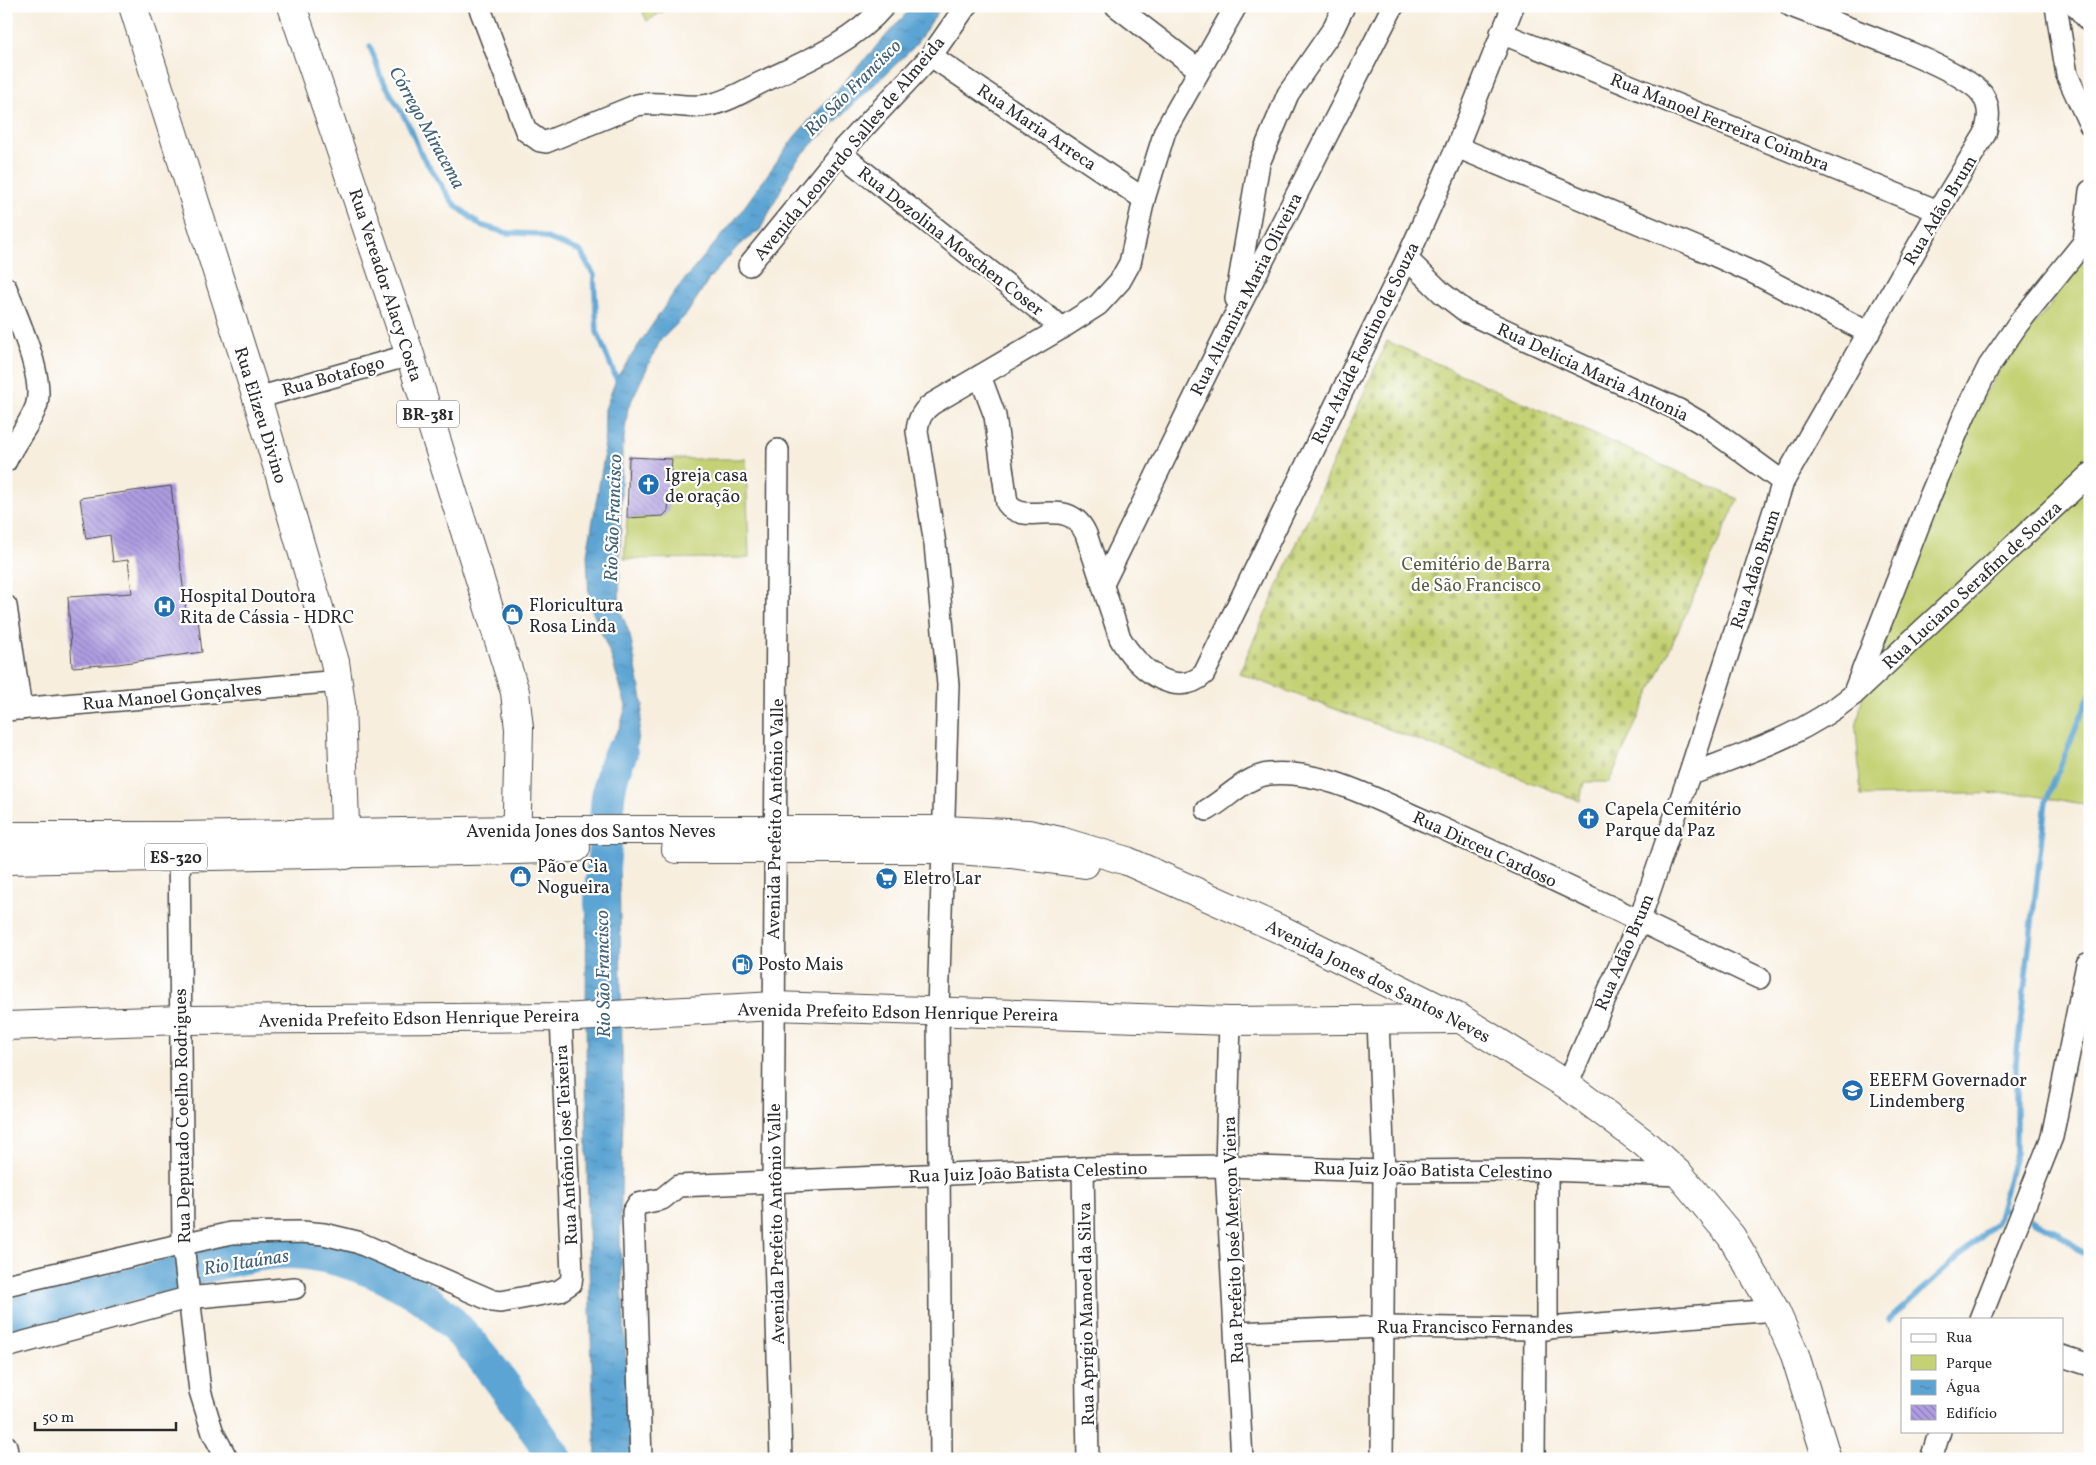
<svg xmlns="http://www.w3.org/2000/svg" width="2096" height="1465" viewBox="0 0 2096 1465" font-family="Vollkorn,serif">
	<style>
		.green { fill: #c4d274; stroke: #787e50 }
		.cemetery { fill: url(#cemetery-stones); stroke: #787e50 }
		.water { fill: url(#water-ripples); stroke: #44687f }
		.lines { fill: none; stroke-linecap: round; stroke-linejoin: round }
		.stream { stroke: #5ca4d3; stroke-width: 5.5 }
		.river { stroke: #5ca4d3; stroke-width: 34 }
		.building { fill: url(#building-back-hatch) }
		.street-casing { stroke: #4a4846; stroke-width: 24 }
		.secondary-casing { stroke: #4a4846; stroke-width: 30 }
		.primary-casing { stroke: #4a4846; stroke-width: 30 }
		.street { stroke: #fff; stroke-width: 21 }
		.secondary { stroke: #fff; stroke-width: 28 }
		.primary { stroke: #fff; stroke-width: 28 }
		.labels { text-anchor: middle; stroke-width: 4.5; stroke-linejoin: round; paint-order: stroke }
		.shield { fill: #fff; stroke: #6b6b6b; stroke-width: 1 }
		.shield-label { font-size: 16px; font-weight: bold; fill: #2b2b2b }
		.street-label { font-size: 18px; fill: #2b2b2b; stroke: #fff }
		.poi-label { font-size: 18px; fill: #2b2b2b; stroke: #fff; text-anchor: start }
		.park-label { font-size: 18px; fill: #595d41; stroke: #fff }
		.water-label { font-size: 19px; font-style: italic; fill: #416177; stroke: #fff }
	</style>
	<defs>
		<pattern id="cemetery-stones" width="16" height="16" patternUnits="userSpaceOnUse" patternTransform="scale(1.25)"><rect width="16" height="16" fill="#c4d274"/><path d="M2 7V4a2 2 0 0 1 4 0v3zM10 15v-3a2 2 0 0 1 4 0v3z" fill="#a9b465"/></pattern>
		<pattern id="water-ripples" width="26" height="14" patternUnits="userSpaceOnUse" patternTransform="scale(1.25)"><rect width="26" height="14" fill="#5ca4d3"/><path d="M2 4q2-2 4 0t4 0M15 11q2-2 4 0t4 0" fill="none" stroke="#4c86ab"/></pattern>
		<pattern id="building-back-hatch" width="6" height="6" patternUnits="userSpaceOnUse" patternTransform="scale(1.25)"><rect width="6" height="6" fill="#ae9ce1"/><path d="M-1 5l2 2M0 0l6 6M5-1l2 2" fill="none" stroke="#8e7fb7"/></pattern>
	</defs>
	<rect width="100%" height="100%" fill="#fff"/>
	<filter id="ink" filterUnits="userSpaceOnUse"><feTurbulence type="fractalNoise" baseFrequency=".02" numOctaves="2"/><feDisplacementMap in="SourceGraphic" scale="10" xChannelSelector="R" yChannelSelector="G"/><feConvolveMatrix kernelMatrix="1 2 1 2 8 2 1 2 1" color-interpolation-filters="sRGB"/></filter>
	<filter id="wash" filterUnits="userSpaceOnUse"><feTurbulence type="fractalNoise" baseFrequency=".0096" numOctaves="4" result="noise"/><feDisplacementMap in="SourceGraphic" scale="20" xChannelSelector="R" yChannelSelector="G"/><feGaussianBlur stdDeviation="1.12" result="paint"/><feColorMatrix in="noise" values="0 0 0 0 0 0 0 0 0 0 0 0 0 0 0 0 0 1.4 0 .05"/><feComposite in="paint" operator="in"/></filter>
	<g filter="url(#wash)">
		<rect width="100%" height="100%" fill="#f7eede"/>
		<g class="green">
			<path d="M640,6H672L647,21Z"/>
			<path d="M2090,232V805L2017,793L1861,796L1856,728L1865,685L1966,427L2013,347L2049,308Z"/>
			<path d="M672,459H746L749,558L624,559L627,518L663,516L668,511Z"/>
		</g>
		<path class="cemetery" d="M1387,341L1738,499L1609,782H1584L1580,801L1239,673Z"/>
		<g class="water">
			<path d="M913,6H942L914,47L812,144L794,164L760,230L739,245L709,279L686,315L660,341L628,408L622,453L619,607L630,635L643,705L636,746L621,764L620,797H601L603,754L620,727L626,706L611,656L589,603L587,554L604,457L605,409L617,377L675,291L737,217L795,136Z"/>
			<path d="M613,857L619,858L623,1116L620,1240L631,1459H596C586,1259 585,1059 587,859Z"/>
		</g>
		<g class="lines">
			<g class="stream">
				<path d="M370,46L380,75L410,127L421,154L453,203L480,225L507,233L536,234L580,251L594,275L597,332L619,385"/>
				<path d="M2001,1208L2010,1211"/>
				<path d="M2032,1220L2058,1233L2090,1258"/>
				<path d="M1889,1320L1997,1222L2016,1152V1061L2046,801L2090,694"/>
			</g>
			<g class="river">
				<path d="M601,905C601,885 603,867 605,847C607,815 605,783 621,753"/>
				<path d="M6,1316C64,1302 121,1287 179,1273C210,1265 254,1252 286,1252C338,1252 407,1280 445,1316C488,1358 521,1409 556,1459"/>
			</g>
		</g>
		<g id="blocks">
			<g class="building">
				<path d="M629,457L672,459L668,511L663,516L627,518Z"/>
				<path d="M171,486L187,620L198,619L202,652L118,664L72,667L68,597L132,593L128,560L113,562L110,535L86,539L80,498Z"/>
			</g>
		</g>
	</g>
	<g filter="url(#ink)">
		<use href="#blocks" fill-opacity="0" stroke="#4a4846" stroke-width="1"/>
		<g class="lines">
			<defs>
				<g id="street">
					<path d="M479,6L526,131L540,141L546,142L637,105C661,100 686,110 709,105C726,102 743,92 758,84C802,63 852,44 884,6"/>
					<path d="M1116,6L1198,69"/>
					<path d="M2056,6L2067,75L2090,125"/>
					<path d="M2076,6L2090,22"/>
					<path d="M1501,33L1938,211"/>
					<path d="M931,56L1144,199"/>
					<path d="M1457,147L1698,248L1756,274L1869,333"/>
					<path d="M840,153L1062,328"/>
					<path d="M1407,259L1442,293L1468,313L1679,410L1705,425L1783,482"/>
					<path d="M749,265L840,153L931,56L966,6"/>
					<path d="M6,288C17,318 46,378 36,407C29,426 14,442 6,461"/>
					<path d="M1236,299L1259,163L1288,94L1333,29L1344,6"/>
					<path d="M980,376L995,416L1007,503C1025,529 1068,493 1086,534L1120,638C1135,666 1175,701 1204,674L1407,259L1457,147L1513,6"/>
					<path d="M257,398L410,355"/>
					<path d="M778,450L773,1183L781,1459"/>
					<path d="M1103,584L1233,319L1393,6"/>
					<path d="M6,606L21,709"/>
					<path d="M1853,695L1928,501L1965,414L1989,366L2018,324L2084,242L2090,191"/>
					<path d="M6,710L339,681"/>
					<path d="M1689,775C1749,752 1802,736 1853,695L2090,474"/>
					<path d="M1207,810C1227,799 1245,777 1269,774C1325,769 1380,802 1430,823C1541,872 1649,926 1759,978"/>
					<path d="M179,843L183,1244L200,1391L213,1433L227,1459"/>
					<path d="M1378,1020L1384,1171L1382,1459"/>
					<path d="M1230,1021L1226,1166L1242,1459"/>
					<path d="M1567,1085L1639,922L1689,775L1783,482L1938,211L1985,134C1989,119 1991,108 1982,94C1962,67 1829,21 1791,6"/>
					<path d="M1083,1168L1088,1459"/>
					<path d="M6,1285L231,1233L302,1232L324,1234L357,1242L493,1301L501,1302L559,1291L571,1283L572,1274L561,1017"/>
					<path d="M1980,1319L2052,1137L2087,964"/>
					<path d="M1547,1329V1170"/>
					<path d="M1236,1333L1384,1327L1535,1329L1775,1310"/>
					<path d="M6,1347L187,1298L295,1288"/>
					<path d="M2062,1356L2090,1365"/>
					<path d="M6,1446L8,1459"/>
					<path d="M641,1459L633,1212L638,1204L662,1199L678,1186L1083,1168L1226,1166L1384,1171L1547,1170L1680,1175"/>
					<path d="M941,1459L938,1010L948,685L935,544L917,431C918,419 922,411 932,404L1062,328L1098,305L1120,281L1130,263L1144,199L1165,131L1236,6"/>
					<path d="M1534,1459L1535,1329"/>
					<path d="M1931,1459L1940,1431"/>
				</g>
				<g id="secondary">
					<path d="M516,830H944L1028,834L1060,841L1127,861L1286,932L1461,1019L1567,1085L1644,1143L1680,1175L1731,1236L1775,1310L1795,1355L1827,1459"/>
					<path d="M676,849H943L1011,854L1085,864"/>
					<path d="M516,850L576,848"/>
					<path d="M6,1026L181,1020L577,1017L773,1006L1230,1021L1454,1019"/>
				</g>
				<g id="primary">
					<path d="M133,6L257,398L335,662L341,704L346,855"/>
					<path d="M6,836H179L516,830"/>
					<path d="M6,860L516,850L519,728L515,692L410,355L292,6"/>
				</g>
			</defs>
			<use href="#street" class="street-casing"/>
			<use href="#secondary" class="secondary-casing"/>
			<use href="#primary" class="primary-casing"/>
			<use href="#street" class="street"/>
			<use href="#secondary" class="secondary"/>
			<use href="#primary" class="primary"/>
		</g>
	</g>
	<defs>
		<symbol id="church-disc" viewBox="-11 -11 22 22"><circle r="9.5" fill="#1f6fb2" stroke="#fff"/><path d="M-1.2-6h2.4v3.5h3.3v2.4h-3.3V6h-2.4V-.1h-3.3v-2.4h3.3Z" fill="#fff"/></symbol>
		<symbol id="hospital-disc" viewBox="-11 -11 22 22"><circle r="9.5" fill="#1f6fb2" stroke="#fff"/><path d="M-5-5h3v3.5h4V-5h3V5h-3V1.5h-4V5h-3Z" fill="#fff"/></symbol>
		<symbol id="shop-disc" viewBox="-11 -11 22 22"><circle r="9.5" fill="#1f6fb2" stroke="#fff"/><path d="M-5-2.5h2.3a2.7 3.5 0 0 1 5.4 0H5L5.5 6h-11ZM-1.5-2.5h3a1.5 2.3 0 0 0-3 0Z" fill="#fff"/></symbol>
		<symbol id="supermarket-disc" viewBox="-11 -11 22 22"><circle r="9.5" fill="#1f6fb2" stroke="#fff"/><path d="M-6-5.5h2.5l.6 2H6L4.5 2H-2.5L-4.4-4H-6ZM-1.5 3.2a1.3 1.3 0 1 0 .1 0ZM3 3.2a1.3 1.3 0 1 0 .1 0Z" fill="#fff"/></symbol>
		<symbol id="fuel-disc" viewBox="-11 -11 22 22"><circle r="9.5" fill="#1f6fb2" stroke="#fff"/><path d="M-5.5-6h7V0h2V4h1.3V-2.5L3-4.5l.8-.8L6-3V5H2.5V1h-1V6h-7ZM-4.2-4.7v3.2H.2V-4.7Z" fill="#fff"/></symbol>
		<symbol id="school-disc" viewBox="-11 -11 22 22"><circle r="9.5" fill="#1f6fb2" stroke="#fff"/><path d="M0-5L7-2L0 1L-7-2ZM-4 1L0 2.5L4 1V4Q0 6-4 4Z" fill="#fff"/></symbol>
	</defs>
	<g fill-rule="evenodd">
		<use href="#church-disc" x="636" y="472" width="25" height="25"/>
		<use href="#hospital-disc" x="152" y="594" width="25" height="25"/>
		<use href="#shop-disc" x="500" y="602" width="25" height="25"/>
		<use href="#church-disc" x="1576" y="806" width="25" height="25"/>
		<use href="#shop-disc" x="508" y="864" width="25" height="25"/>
		<use href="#supermarket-disc" x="874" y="866" width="25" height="25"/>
		<use href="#fuel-disc" x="730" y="952" width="25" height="25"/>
		<use href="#school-disc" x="1840" y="1078" width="25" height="25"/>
	</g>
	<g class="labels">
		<g class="shield">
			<rect x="397" y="400.5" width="62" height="27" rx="4"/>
			<rect x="145" y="843.5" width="62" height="27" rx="4"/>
		</g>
		<g class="shield-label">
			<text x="428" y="420">BR-381</text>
			<text x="176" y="863">ES-320</text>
		</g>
		<g class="street-label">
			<text transform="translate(1720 122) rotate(22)" y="6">Rua Manoel Ferreira Coimbra</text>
			<text transform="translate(1037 127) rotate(34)" y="6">Rua Maria Arreca</text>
			<text transform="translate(849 148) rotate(-50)" y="6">Avenida Leonardo Salles de Almeida</text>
			<text transform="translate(1940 210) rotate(-59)" y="6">Rua Adão Brum</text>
			<text transform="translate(951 241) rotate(38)" y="6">Rua Dozolina Moschen Coser</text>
			<text transform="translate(386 285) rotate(72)" y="6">Rua Vereador Alacy Costa</text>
			<text transform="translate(1246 294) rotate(-63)" y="6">Rua Altamira Maria Oliveira</text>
			<text transform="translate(1365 343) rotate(-64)" y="6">Rua Ataíde Fostino de Souza</text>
			<text transform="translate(1593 372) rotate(25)" y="6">Rua Delicia Maria Antonia</text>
			<text transform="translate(333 376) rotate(-16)" y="6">Rua Botafogo</text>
			<text transform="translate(261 415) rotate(73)" y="6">Rua Elizeu Divino</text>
			<text transform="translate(1755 569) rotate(-72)" y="6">Rua Adão Brum</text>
			<text transform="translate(1972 585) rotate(-43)" y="6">Rua Luciano Serafim de Souza</text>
			<text transform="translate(172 696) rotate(-5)" y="6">Rua Manoel Gonçalves</text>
			<text transform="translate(775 819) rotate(-89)" y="6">Avenida Prefeito Antônio Valle</text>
			<text x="591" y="837">Avenida Jones dos Santos Neves</text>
			<text transform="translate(1485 849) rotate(25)" y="6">Rua Dirceu Cardoso</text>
			<text transform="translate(1624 952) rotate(-67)" y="6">Rua Adão Brum</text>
			<text transform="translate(1378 981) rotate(27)" y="6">Avenida Jones dos Santos Neves</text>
			<text transform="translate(898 1012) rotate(1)" y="6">Avenida Prefeito Edson Henrique Pereira</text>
			<text transform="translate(419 1018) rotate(-1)" y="6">Avenida Prefeito Edson Henrique Pereira</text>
			<text transform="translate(182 1116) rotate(-91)" y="6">Rua Deputado Coelho Rodrigues</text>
			<text transform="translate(566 1145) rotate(-93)" y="6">Rua Antônio José Teixeira</text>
			<text transform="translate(1433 1170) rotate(1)" y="6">Rua Juiz João Batista Celestino</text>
			<text transform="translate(1028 1172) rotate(-2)" y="6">Rua Juiz João Batista Celestino</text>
			<text transform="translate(776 1224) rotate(-91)" y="6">Avenida Prefeito Antônio Valle</text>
			<text transform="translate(1233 1240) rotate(-92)" y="6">Rua Prefeito José Merçon Vieira</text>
			<text transform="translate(1086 1314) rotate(-91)" y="6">Rua Aprígio Manoel da Silva</text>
			<text x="1475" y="1333">Rua Francisco Fernandes</text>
		</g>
		<g class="poi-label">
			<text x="665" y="481">Igreja casa<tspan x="665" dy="21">de oração</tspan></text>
			<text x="180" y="602">Hospital Doutora<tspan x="180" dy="21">Rita de Cássia - HDRC</tspan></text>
			<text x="529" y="611">Floricultura<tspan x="529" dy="21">Rosa Linda</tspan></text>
			<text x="1605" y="815">Capela Cemitério<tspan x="1605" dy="21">Parque da Paz</tspan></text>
			<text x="537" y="872">Pão e Cia<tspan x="537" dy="21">Nogueira</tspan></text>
			<text x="903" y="884">Eletro Lar</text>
			<text x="758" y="970">Posto Mais</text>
			<text x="1869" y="1086">EEEFM Governador<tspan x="1869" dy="21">Lindemberg</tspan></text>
		</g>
		<g class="park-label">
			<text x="1476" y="570">Cemitério de Barra<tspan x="1476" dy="21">de São Francisco</tspan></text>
		</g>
		<g class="water-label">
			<text transform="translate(852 87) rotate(-45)" y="7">Rio São Francisco</text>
			<text transform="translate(428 127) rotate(61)" y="7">Córrego Miracema</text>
			<text transform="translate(612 518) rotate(-88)" y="7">Rio São Francisco</text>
			<text transform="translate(602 974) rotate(-91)" y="7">Rio São Francisco</text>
			<text transform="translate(246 1261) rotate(-9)" y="7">Rio Itaúnas</text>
		</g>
	</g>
	<rect width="2096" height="1465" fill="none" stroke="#fff" stroke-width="25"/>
	<rect x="1901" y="1318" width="162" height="115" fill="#ffffff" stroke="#aaaaaa"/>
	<rect x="1911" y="1334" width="25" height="8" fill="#ffffff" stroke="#aaaaaa"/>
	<text x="1946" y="1342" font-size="15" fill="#2b2b2b">Rua</text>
	<rect x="1911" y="1355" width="25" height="15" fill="#c4d274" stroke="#aaaaaa"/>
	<text x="1946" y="1368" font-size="15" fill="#2b2b2b">Parque</text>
	<rect x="1911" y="1380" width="25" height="15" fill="url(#water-ripples)" stroke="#aaaaaa"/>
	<text x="1946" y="1392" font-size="15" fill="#2b2b2b">Água</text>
	<rect x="1911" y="1405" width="25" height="15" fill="url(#building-back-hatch)" stroke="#aaaaaa"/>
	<text x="1946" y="1418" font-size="15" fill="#2b2b2b">Edifício</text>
	<path d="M35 1422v8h141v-8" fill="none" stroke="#2b2b2b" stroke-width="2.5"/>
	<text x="42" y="1422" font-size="15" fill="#2b2b2b" stroke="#ffffff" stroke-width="4" paint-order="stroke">50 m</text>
</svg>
